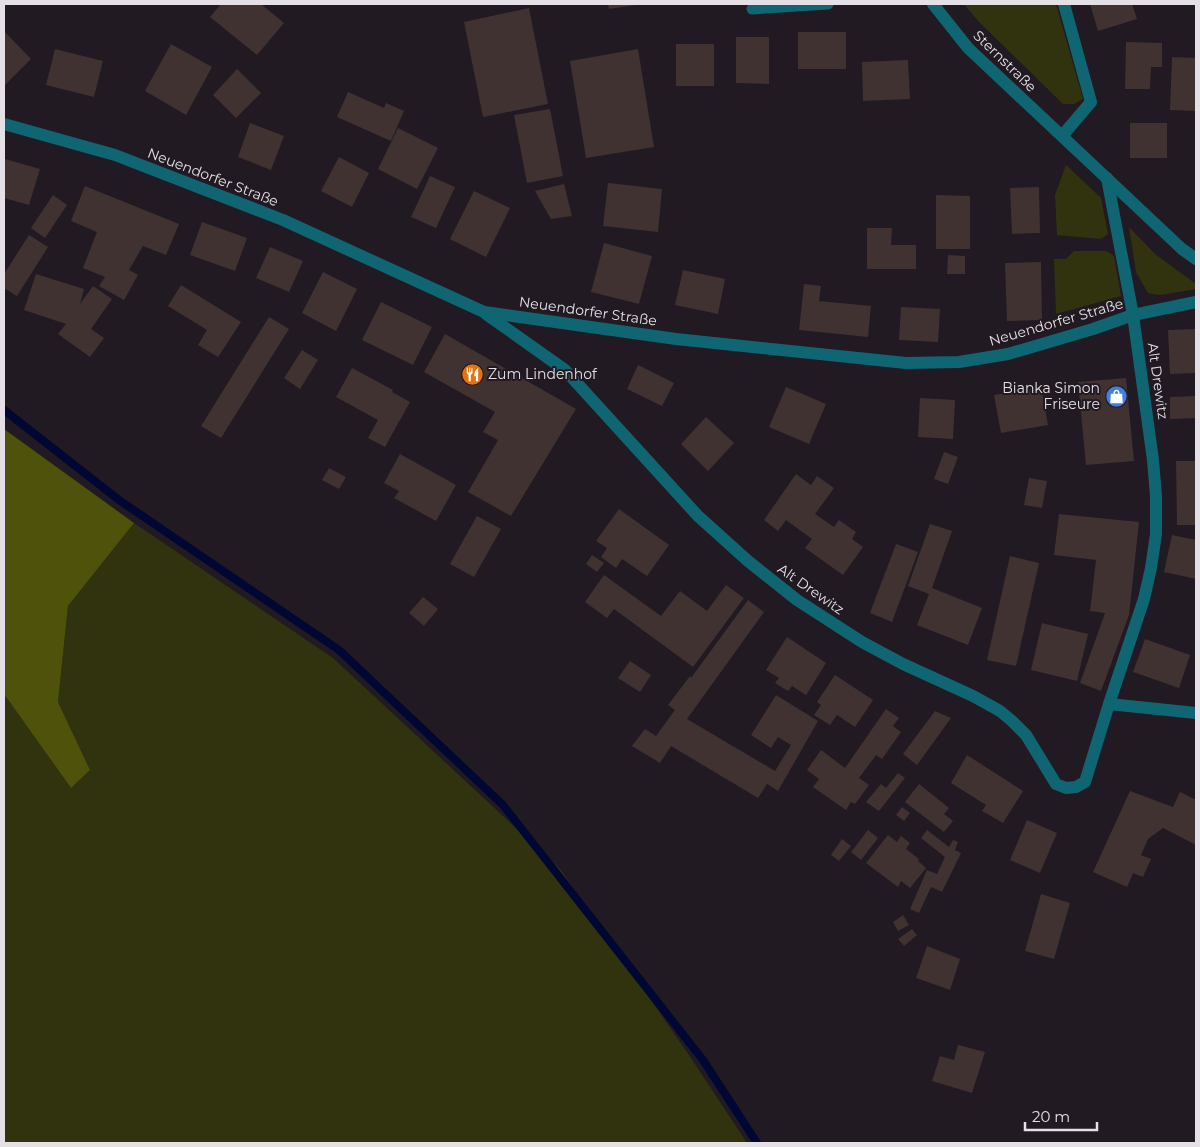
<svg xmlns="http://www.w3.org/2000/svg" width="1200" height="1147" viewBox="0 0 1200 1147" font-family="Montserrat,sans-serif">
	<style>
		.green { fill: #31330f }
		.forest { fill: #4e520a }
		.lines { fill: none; stroke-linecap: round; stroke-linejoin: round }
		.stream { stroke: #000732; stroke-width: 8 }
		.building { fill: #3f3231 }
		.service { stroke: #0f6672; stroke-width: 11 }
		.minor { stroke: #0f6672; stroke-width: 12 }
		.tertiary { stroke: #0f6672; stroke-width: 12 }
		.labels { text-anchor: middle; stroke-width: 4; stroke-linejoin: round; paint-order: stroke }
		.street-label { font-size: 14px; fill: #e5e0e6; stroke: #211a22 }
		.poi-label { font-size: 14px; fill: #e5e0e6; stroke: #211a22; text-anchor: start }
	</style>
	<rect width="100%" height="100%" fill="#211a22"/>
	<g class="green">
		<path d="M964,4H1056L1083,99L1074,104H1063L978,21Z"/>
		<path d="M1066,165L1101,198L1108,234L1101,239L1057,235L1055,195Z"/>
		<path d="M1129,227L1156,255L1196,284V289L1160,295L1148,293L1136,272Z"/>
		<path d="M1074,251H1106L1114,256L1121,296L1056,314L1054,259H1066Z"/>
		<path d="M134,523L333,658L560,869L689,1055L747,1143H4V694L71,788L90,770L58,702L68,606Z"/>
	</g>
	<path class="forest" d="M4,429L134,523L68,606L58,702L90,770L71,788L4,694Z"/>
	<g class="lines">
		<path class="stream" d="M4,410L119,500L339,650L503,805L703,1060L757,1143"/>
	</g>
	<g class="building">
		<path d="M221,4H261L284,23L257,55L210,17Z"/>
		<path d="M608,4H636V5L609,9Z"/>
		<path d="M1090,4H1132L1137,19L1098,31Z"/>
		<path d="M529,8L548,104L483,117L464,22Z"/>
		<path d="M4,31L31,59L4,86Z"/>
		<rect x="798" y="32" width="48" height="37"/>
		<path d="M736,37H769V84L736,83Z"/>
		<path d="M1126,42L1162,43V67H1151L1150,89H1125Z"/>
		<path d="M171,44L212,67L186,115L145,91Z"/>
		<rect x="676" y="44" width="38" height="42"/>
		<path d="M55,49L103,61L94,97L46,85Z"/>
		<path d="M638,49L654,147L586,158L570,61Z"/>
		<path d="M1172,57L1196,58V111L1170,110Z"/>
		<path d="M908,60L910,99L863,101L862,62Z"/>
		<path d="M237,69L261,93L236,118L213,95Z"/>
		<path d="M348,92L384,108L386,103L404,111L391,141L337,117Z"/>
		<path d="M550,109L563,176L527,183L514,115Z"/>
		<path d="M250,123L284,136L271,170L238,157Z"/>
		<rect x="1130" y="123" width="37" height="35"/>
		<path d="M398,128L438,148L417,189L378,169Z"/>
		<path d="M339,157L369,173L352,207L321,191Z"/>
		<path d="M5,159L40,169L29,205L4,198Z"/>
		<path d="M430,176L455,187L436,228L411,217Z"/>
		<path d="M608,183L662,189L658,232L603,226Z"/>
		<path d="M564,184L572,216L551,219L535,191Z"/>
		<path d="M85,186L179,224L166,255L143,246L129,270L138,275L124,300L99,286L105,277L83,268L97,232L71,221Z"/>
		<path d="M1039,187L1040,233L1012,234L1010,188Z"/>
		<path d="M474,191L510,208L486,257L450,239Z"/>
		<path d="M53,195L67,205L45,238L31,228Z"/>
		<path d="M936,195L970,196V249H936Z"/>
		<path d="M202,222L247,238L235,271L190,255Z"/>
		<path d="M867,228H892L891,245H916V269H867Z"/>
		<path d="M29,235L48,247L17,296L4,288V274Z"/>
		<path d="M604,243L652,256L639,304L591,292Z"/>
		<path d="M270,247L303,261L289,292L256,278Z"/>
		<path d="M948,255L965,256V274H947Z"/>
		<path d="M1041,262L1042,320L1007,321L1005,263Z"/>
		<path d="M683,270L725,279L718,314L675,305Z"/>
		<path d="M323,272L357,289L336,331L302,313Z"/>
		<path d="M36,274L84,289L80,304L93,286L112,299L91,329L104,338L90,357L58,334L66,324L24,310Z"/>
		<path d="M804,284L821,286L819,301L871,306L868,337L799,330Z"/>
		<path d="M181,285L241,322L218,357L198,345L207,330L168,306Z"/>
		<path d="M381,302L432,327L413,365L362,340Z"/>
		<path d="M901,307L940,309L938,342L899,340Z"/>
		<path d="M269,317L289,329L221,438L201,426Z"/>
		<path d="M1196,329V373L1170,374L1168,330Z"/>
		<path d="M445,334L576,409L511,516L468,492L498,440L483,432L495,412L424,372Z"/>
		<path d="M302,350L318,360L300,389L284,378Z"/>
		<path d="M638,365L674,383L662,406L627,389Z"/>
		<path d="M352,368L393,390L392,392L410,402L385,447L368,438L378,420L336,397Z"/>
		<path d="M1126,378L1134,461L1086,465L1078,382Z"/>
		<path d="M786,387L826,404L809,444L769,427Z"/>
		<path d="M1041,387L1048,425L1001,433L994,395Z"/>
		<path d="M1196,396V418L1170,419V397Z"/>
		<path d="M920,398L955,400L953,439L918,437Z"/>
		<path d="M706,417L734,443L708,471L681,444Z"/>
		<path d="M944,452L958,457L948,484L934,479Z"/>
		<path d="M400,454L456,485L436,521L394,498L399,491L384,483Z"/>
		<path d="M1176,461H1196V525H1177Z"/>
		<path d="M329,468L346,477L339,489L322,480Z"/>
		<path d="M796,474L811,485L817,476L834,488L815,514L834,527L839,520L856,532L852,539L863,547L843,575L805,548L812,539L786,520L778,531L764,520Z"/>
		<path d="M1029,478L1047,481L1042,508L1024,505Z"/>
		<path d="M619,509L669,545L647,576L622,559L616,568L601,557L607,548L596,541Z"/>
		<path d="M1059,514L1139,522L1129,615L1101,691L1080,683L1105,613L1090,611L1096,560L1054,555Z"/>
		<path d="M477,516L501,529L474,577L450,564Z"/>
		<path d="M930,524L952,531L932,588L982,608L968,645L917,625L929,594L908,586Z"/>
		<path d="M1172,535L1196,540V579L1164,572Z"/>
		<path d="M896,544L918,552L892,622L870,613Z"/>
		<path d="M592,555L604,563L597,572L586,564Z"/>
		<path d="M1010,556L1039,563L1016,666L987,660Z"/>
		<path d="M604,575L661,616L680,591L707,611L726,585L744,598L693,667L614,609L607,618L585,602Z"/>
		<path d="M423,597L438,609L424,626L409,613Z"/>
		<path d="M748,600L764,612L687,719L775,771L791,745L778,737L771,748L751,735L776,695L818,721L778,791L767,784L758,798L671,746L660,763L632,746L645,729L656,736L675,710L668,705L690,676L691,678Z"/>
		<path d="M1042,623L1088,634L1077,681L1031,670Z"/>
		<path d="M787,637L826,663L806,695L792,686L788,691L775,683L779,678L766,670Z"/>
		<path d="M1145,639L1190,655L1179,688L1133,672Z"/>
		<path d="M630,661L651,675L640,692L618,678Z"/>
		<path d="M835,675L873,700L855,727L837,715L830,725L814,715L821,705L817,702Z"/>
		<path d="M886,709L899,718L893,726L901,732L882,759L876,755L859,778L869,785L855,804L851,802L846,810L813,787L819,779L807,770L821,750L845,768Z"/>
		<path d="M935,711L951,718L917,765L903,754Z"/>
		<path d="M967,755L1023,791L1003,823L982,811L986,805L951,783Z"/>
		<path d="M898,773L905,778L879,811L866,802L881,784L886,788Z"/>
		<path d="M919,784L949,808L944,814L953,821L944,832L905,802Z"/>
		<path d="M1130,791L1173,807L1180,792L1196,800V845L1163,828L1148,839L1141,855L1151,859L1143,877L1133,873L1127,887L1093,872Z"/>
		<path d="M902,807L910,813L904,821L896,815Z"/>
		<path d="M1027,820L1057,833L1040,873L1010,860Z"/>
		<path d="M868,830L878,838L861,860L851,852Z"/>
		<path d="M927,830L949,847L953,840L958,842L955,850L961,853L942,892L931,887L919,913L910,909L927,870L937,874L945,857L921,838Z"/>
		<path d="M888,835L897,842L901,836L910,843L906,849L919,859L918,861L926,868L910,888L901,881L898,887L866,863Z"/>
		<path d="M842,839L851,846L839,861L831,855Z"/>
		<path d="M1041,894L1070,903L1054,959L1025,951Z"/>
		<path d="M903,915L909,925L898,931L893,922Z"/>
		<path d="M912,929L917,935L904,946L898,939Z"/>
		<path d="M927,946L960,959L950,990L916,978Z"/>
		<path d="M958,1045L985,1052L972,1093L932,1081L940,1056L954,1060Z"/>
	</g>
	<g class="lines">
		<path class="service" d="M752,9L828,4"/>
		<g class="minor">
			<path d="M4,124L115,155L283,220L484,312L676,339L906,363L959,362L1008,354L1093,329L1133,315L1196,302"/>
			<path d="M1062,136L1091,102L1064,4"/>
			<path d="M1107,178L1133,315L1153,460L1156,496V534L1151,568L1144,599L1109,704"/>
			<path d="M486,314L565,370L698,516L748,561L797,600L862,642L903,664L973,696L1000,711L1012,721L1026,735L1056,784L1066,788L1076,787L1085,782L1109,704L1196,713"/>
		</g>
		<path class="tertiary" d="M933,4L968,48L1182,249L1196,259"/>
	</g>
	<defs>
		<symbol id="restaurant-disc" viewBox="-11 -11 22 22"><circle r="9.5" fill="#e8710a" stroke="#211a22"/><path d="M-5-6h1v4h1v-4h1v4h1v-4h1v5L-1.5 .5V6h-2V.5L-5-1ZM5-6V6H3V1.5H1.5Q1.5-4 5-6Z" fill="#fff"/></symbol>
		<symbol id="shop-disc" viewBox="-11 -11 22 22"><circle r="9.5" fill="#3f7fe0" stroke="#211a22"/><path d="M-5-2.5h2.3a2.7 3.5 0 0 1 5.4 0H5L5.5 6h-11ZM-1.5-2.5h3a1.5 2.3 0 0 0-3 0Z" fill="#fff"/></symbol>
	</defs>
	<g fill-rule="evenodd">
		<use href="#restaurant-disc" x="460" y="362" width="25" height="25"/>
		<use href="#shop-disc" x="1104" y="384" width="25" height="25"/>
	</g>
	<g class="labels">
		<g class="street-label">
			<text transform="translate(1005 61) rotate(44)" y="5">Sternstraße</text>
			<text transform="translate(213 177) rotate(21)" y="5">Neuendorfer Straße</text>
			<text transform="translate(588 311) rotate(8)" y="5">Neuendorfer Straße</text>
			<text transform="translate(1056 322) rotate(-16)" y="5">Neuendorfer Straße</text>
			<text transform="translate(1158 381) rotate(82)" y="5">Alt Drewitz</text>
			<text transform="translate(811 589) rotate(35)" y="5">Alt Drewitz</text>
		</g>
		<g class="poi-label">
			<text x="488" y="379">Zum Lindenhof</text>
			<text x="1100" y="393" text-anchor="end">Bianka Simon<tspan x="1100" dy="16">Friseure</tspan></text>
		</g>
	</g>
	<rect width="1200" height="1147" fill="none" stroke="#e5e0e6" stroke-width="10"/>
	<path d="M1025 1122v8h72v-8" fill="none" stroke="#e5e0e6" stroke-width="2.5"/>
	<text x="1032" y="1122" font-size="15" fill="#e5e0e6" stroke="#211a22" stroke-width="4" paint-order="stroke">20 m</text>
</svg>
